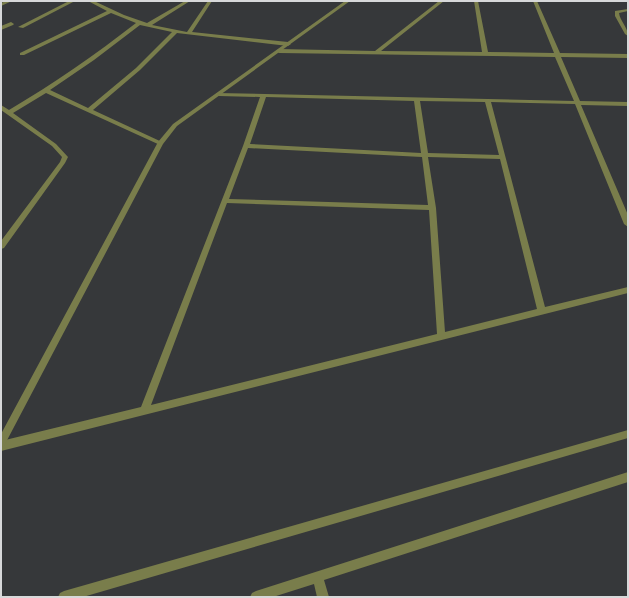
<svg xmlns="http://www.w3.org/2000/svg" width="629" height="598" viewBox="0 0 629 598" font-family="'Sofia Sans Condensed',sans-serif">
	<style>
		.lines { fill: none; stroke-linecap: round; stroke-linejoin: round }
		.minor { fill: #797d4b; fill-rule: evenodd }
		.tertiary { fill: #797d4b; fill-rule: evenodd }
	</style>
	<rect width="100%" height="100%" fill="#36383a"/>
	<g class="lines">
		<g class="minor">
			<path d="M6,1H12L1,6V3Z"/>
			<path d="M69,1H75L23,28L18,27Z"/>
			<path d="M88,1H94L124,15L147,23L185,1H190L152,25L187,32L208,1H212L192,32L288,42L291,44L288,46L177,33L140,70L93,110L162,142L163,143L160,145L46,93L13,113L56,144L68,157L65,163L4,248L1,249V241L60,162L62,157L52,146L1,110V105L9,110C53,84 95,55 136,23L111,13L24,55H20V53L107,11ZM140,25L172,32L136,68L88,108L50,90L94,60Z"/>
			<path d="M439,1H444L381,51L482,52L474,1H478L488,52L554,53L533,1H537L560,53L628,54V58L561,57L580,101L628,102V106L581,105L628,215V227L624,224L575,104L491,102L545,307L628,287V293L1,451V441L141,407L243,146L260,97L219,96L216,94L217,93L574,101L555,57L279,53L276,51L279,49L375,51ZM266,97L414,101L421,153L250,144ZM420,101L485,102L499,155L428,153ZM248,148L422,157L428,205L229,199ZM428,157L500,159L537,309L445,332L436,208ZM227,203L429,210L437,334L151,405Z"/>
			<path d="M628,9V11L619,13C620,21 628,27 628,36L625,34L615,16V11Z"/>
			<path d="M11,22L14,24L13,25L1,30V26Z"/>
			<path d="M628,430V438L83,597H58L60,593L64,591Z"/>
			<path d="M628,472V482L324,580L329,597H317L314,584L273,597H250L252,593L256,591Z"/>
		</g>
		<path class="tertiary" d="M345,1H350L177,126L163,144L4,446L1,447V434L158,142L173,124Z"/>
	</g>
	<rect width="629" height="598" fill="none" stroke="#d7d8d9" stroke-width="4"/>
</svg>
